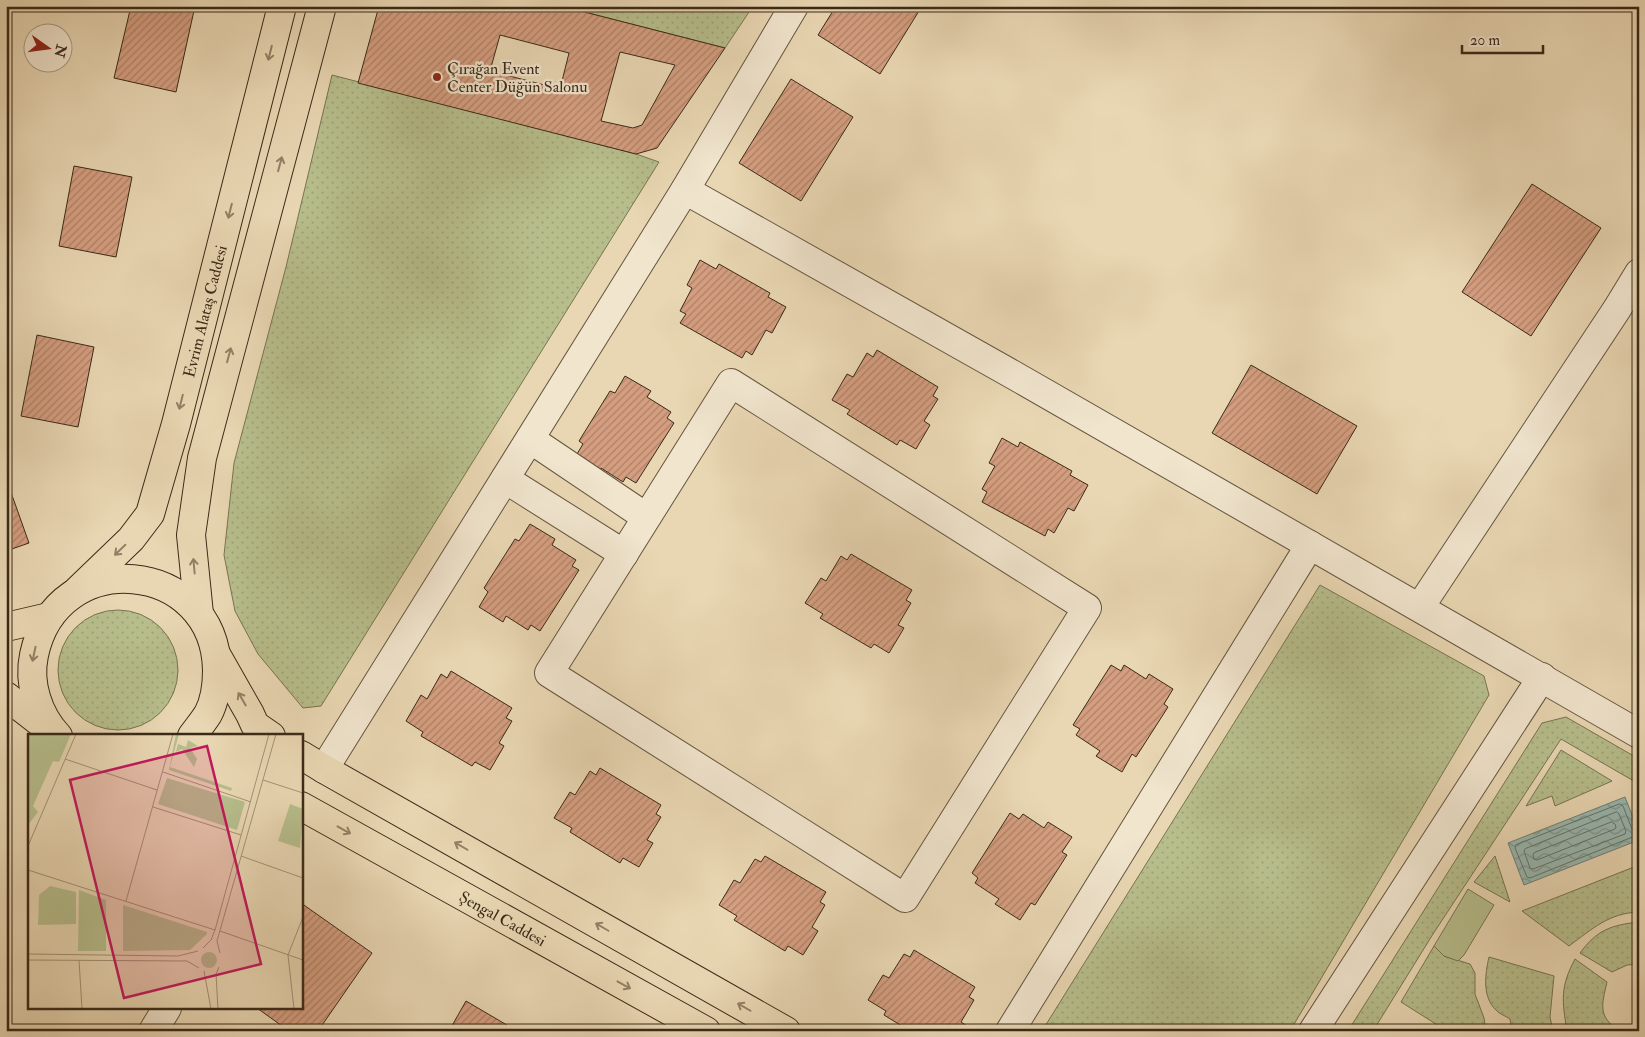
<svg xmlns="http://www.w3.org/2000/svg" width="1645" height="1037" viewBox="0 0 1645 1037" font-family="'IM FELL Double Pica',serif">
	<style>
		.grass { fill: url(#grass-dots); stroke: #787452 }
		.green { fill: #b7be8c; stroke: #787452 }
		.water { fill: url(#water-waves); stroke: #727f74 }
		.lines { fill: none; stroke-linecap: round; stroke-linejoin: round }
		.shore { stroke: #697164; stroke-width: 1 }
		.building { fill: url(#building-hatch); stroke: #3a2a18; fill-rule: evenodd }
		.minor-casing { stroke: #66553f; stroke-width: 30 }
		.major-casing { stroke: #3a2a18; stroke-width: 30 }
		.minor { stroke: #f1e5ce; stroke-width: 28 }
		.major { stroke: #e9d7b3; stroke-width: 28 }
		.oneway { stroke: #928066 }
		.poi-dot { fill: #8f2418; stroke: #f1e5ce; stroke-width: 2 }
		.labels { text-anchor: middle; stroke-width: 4.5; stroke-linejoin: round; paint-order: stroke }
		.poi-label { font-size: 16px; fill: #3a2a18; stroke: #f1e5ce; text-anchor: start }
		.street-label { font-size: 16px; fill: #3a2a18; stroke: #f1e5ce }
		.inset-road { fill: none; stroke: #a39275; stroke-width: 1 }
		.view { fill: #c2185b; fill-opacity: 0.15; stroke: #c2185b; stroke-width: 2.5 }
		.inset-edge { fill: none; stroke: #3a2a18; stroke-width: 2.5 }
	</style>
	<defs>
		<pattern id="grass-dots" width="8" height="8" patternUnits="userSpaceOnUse" patternTransform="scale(1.25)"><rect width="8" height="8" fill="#b7be8c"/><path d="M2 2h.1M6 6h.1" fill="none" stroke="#9ea378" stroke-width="1.8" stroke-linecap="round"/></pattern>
		<pattern id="water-waves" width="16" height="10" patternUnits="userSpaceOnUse" patternTransform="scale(1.25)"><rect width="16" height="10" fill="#98b8b1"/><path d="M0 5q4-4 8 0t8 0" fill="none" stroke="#7d968f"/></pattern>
		<pattern id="building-hatch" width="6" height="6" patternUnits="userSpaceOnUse" patternTransform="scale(1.25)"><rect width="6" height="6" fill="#d59e80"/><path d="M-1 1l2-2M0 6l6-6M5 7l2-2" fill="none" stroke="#ae8168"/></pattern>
	</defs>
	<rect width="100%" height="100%" fill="#e9d7b3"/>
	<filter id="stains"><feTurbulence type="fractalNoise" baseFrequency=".004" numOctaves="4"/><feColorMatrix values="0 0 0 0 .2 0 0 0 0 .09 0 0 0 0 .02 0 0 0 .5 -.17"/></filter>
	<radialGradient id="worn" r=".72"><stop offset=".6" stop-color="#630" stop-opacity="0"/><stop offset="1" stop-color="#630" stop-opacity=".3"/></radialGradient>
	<g class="grass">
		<path d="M561,6H753L725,48Z"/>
		<path d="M332,75L636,154L659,162L321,706L303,708L258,654L235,611L224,555L234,463L286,267Z"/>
		<path d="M1320,585L1484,676L1489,695L1290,1031H1042Z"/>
		<circle cx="118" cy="670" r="60"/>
		<path d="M1566,717L1639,759V784L1561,739L1433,934L1373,1031H1348L1542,723Z"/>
		<path d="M1561,750L1612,781L1555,806L1552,796L1526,806Z"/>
		<path d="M1495,856L1510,902L1474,882Z"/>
		<path d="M1639,865V912C1609,913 1592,929 1569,946L1522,911Z"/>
		<path d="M1639,922V964L1627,965L1612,972L1580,953C1597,930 1611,925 1639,922Z"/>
		<path d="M1434,946L1444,956L1470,964L1475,973V994L1484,1018L1486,1031H1447L1401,1002Z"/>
		<path d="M1489,957L1554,976L1550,1017L1553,1031H1510L1511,1025L1510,1019C1506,1016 1499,1014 1496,1010C1482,997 1485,974 1489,957Z"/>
		<path d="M1575,959L1607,982C1602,1004 1597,1017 1620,1031H1567C1562,1001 1560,987 1575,959Z"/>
	</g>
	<path class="green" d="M1468,889L1494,905L1464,955L1458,961L1444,956L1434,946Z"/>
	<path class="water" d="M1625,797L1639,833V840L1524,885L1508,843Z"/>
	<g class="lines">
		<g class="shore">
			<path d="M1620,804L1623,806L1632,829L1636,833L1635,836L1530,878L1527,877L1515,848L1516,845Z"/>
			<path d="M1617,812L1619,814L1626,831L1625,834L1533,869L1530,868L1524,851L1525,849Z"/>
			<path d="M1612,822L1615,824L1616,827L1615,829L1537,860L1534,859L1533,855L1534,853Z"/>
		</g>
	</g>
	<g class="building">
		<path d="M131,6H195L176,92L114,78Z"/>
		<path d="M379,6H561L725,48L657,148L636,154L358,83ZM500,35L569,53L560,89L490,71ZM620,52L675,65L642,125L633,128L601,121Z"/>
		<path d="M836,6H922L880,74L818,35Z"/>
		<path d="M791,79L853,117L801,201L739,163Z"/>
		<path d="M74,166L132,177L116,257L59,246Z"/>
		<path d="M1532,184L1601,228L1531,336L1462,292Z"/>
		<path d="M700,260L716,269L719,264L770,293L768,297L786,307L772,333L766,330L752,355L746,351L742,358L680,323L686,314L680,311L692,288L687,285Z"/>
		<path d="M37,335L94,347L78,427L21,416Z"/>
		<path d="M877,350L938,387L933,396L938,399L924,421L930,425L916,449L900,440L897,445L847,414L850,410L832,400L847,374L853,377L867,353L873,357Z"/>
		<path d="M1251,365L1357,426L1317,494L1212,433Z"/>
		<path d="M625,376L651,391L647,397L671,412L667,418L674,423L636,483L626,477L623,482L601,468L598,474L574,459L583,444L579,441L610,391L615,393Z"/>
		<path d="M1002,438L1018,447L1020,442L1072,471L1070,475L1088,485L1074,511L1068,508L1054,533L1048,529L1045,536L982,502L987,492L982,489L995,466L989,463Z"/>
		<path d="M8,484L29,543L6,551V485Z"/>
		<path d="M530,524L555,539L552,545L576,560L572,566L579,570L540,631L531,625L528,630L506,616L503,622L479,607L488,592L484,588L515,539L519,541Z"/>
		<path d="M851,554L912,590L906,600L911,603L898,625L904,628L889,653L874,644L871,648L820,618L823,614L805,603L821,578L826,581L841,556L847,560Z"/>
		<path d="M1111,665L1121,671L1124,665L1146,679L1149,674L1173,689L1164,704L1168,707L1136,757L1132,754L1122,772L1096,756L1100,751L1076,735L1080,729L1073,725Z"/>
		<path d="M451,671L512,708L506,718L512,721L499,743L504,746L490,770L475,762L472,766L421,736L423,732L406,721L421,695L427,699L441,674L447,678Z"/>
		<path d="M600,768L661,805L656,814L661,817L647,840L653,843L639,867L623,858L620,863L570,832L572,828L554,818L570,792L575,795L590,771L596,775Z"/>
		<path d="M1010,813L1019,819L1023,814L1044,828L1048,822L1072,837L1062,852L1067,855L1035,905L1031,903L1020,920L995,904L999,899L975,883L978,878L972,873Z"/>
		<path d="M765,856L826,892L820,902L825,905L812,927L818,931L803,955L788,946L785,951L734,920L737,916L719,905L734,880L740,883L755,859L761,862Z"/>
		<path d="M301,903L372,953L318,1031H289L257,1008H301Z"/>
		<path d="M914,950L975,987L969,997L974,1000L961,1022L967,1026L964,1031H910L884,1015L886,1011L868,1000L883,975L889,978L904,954L910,957Z"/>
		<path d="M466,1001L517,1031H449Z"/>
	</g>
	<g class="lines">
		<defs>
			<g id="minor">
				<path d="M685,190L1017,377L1639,734"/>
				<path d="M731,383L1087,608L905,898L549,673Z"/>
				<path d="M530,439L646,517"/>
				<path d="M505,479L624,554"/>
				<path d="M1420,607L1617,309L1639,273"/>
				<path d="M324,769L685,190L794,6"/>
				<path d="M153,1031L167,1008"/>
				<path d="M1010,1031L1310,545"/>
				<path d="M1313,1031L1542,677"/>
			</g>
			<g id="major">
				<path id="s1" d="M78,590L131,539L150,514L176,424L282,6"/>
				<path d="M199,614L191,535L202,458L322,6"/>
				<path d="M6,627L49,617"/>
				<path d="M217,656L250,714L255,725L271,736"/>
				<path d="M6,696L46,727"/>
				<path d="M58,736C38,715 28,683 34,655C57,544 215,559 217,670C217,684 215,701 208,714C203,722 197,729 192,736"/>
				<path d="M301,755L324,769L786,1031"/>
				<path id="s2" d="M301,806L706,1031"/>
			</g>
		</defs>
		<use href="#minor" class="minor-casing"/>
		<use href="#major" class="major-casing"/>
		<use href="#minor" class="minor"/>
		<use href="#major" class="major"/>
	</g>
	<defs><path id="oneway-shaft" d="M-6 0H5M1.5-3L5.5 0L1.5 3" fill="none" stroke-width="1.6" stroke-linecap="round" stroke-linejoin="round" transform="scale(1.25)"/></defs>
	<g class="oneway">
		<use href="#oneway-shaft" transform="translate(270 53) rotate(104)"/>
		<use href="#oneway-shaft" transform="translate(280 164) rotate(-75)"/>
		<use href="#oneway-shaft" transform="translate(230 211) rotate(104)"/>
		<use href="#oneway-shaft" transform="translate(229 355) rotate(-75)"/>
		<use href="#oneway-shaft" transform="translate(181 402) rotate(104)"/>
		<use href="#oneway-shaft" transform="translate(120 550) rotate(136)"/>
		<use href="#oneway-shaft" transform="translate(194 566) rotate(-95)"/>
		<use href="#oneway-shaft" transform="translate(34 654) rotate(102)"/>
		<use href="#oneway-shaft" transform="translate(242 699) rotate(-120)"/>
		<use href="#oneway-shaft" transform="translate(344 830) rotate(29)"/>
		<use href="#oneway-shaft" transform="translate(461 846) rotate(-150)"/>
		<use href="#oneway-shaft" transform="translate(602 927) rotate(-150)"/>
		<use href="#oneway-shaft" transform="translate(624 985) rotate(29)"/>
		<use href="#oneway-shaft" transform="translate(744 1007) rotate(-150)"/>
	</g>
	<circle class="poi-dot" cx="437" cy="77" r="5"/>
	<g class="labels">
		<g class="poi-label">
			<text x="447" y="74">Çırağan Event<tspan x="447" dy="18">Center Düğün Salonu</tspan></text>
		</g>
		<g class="street-label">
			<text dy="6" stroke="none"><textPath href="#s1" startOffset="315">Evrim Alataş Caddesi</textPath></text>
			<text dy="6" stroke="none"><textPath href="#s2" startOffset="231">Şengal Caddesi</textPath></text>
		</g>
	</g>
	<g transform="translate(28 734)">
		<rect width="275" height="275" fill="#e9d7b3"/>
		<path d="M148,0H151L142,33L204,54L203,57L141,36ZM160,6L170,12L162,14L169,25L166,33L154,15L148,18L150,10L158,13ZM139,44L217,68L209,96L130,70ZM262,70L275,75L272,114L250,107ZM22,152L48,158V190L10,191L11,161ZM51,156L78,166V217H50ZM95,171L179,198V200L162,216L95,217ZM173 226a8 8 0 1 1 16 0a8 8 0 1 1-16 0Z" fill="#b7be8c"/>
		<path d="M0,0H43L31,28L25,27L5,72L10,78L0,91Z" fill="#b7be8c"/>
		<path class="inset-road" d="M37,25L129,56M135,38L223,68M235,46L275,59M125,73L213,101M0,112L48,0M213,122L275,144M0,136L187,196M98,167L145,0M192,197L275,226M175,214L183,206L187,196L241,0M192,219L189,207L248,0M0,220L150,222L170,217M0,226L159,227L171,234M51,226L54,275M176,237L183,275M190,275L188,240L191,233M266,275L260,221L275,183"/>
		<path class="view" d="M179,12L233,230L96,264L42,46Z"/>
		<rect width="275" height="275" class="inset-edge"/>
	</g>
	<rect width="1645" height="1037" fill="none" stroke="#e9d7b3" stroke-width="25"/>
	<rect x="8" y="8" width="1630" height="1022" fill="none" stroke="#3a2a18" stroke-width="2.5"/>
	<rect x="12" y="12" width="1620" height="1012" fill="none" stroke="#3a2a18"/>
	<g transform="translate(48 48) rotate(104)"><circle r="24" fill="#f1e5ce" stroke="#a89a85"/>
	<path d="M0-4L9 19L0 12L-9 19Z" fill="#8f2418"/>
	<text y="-8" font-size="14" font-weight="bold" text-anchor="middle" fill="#3a2a18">N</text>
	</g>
	<path d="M1462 45v8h81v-8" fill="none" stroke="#3a2a18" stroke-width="2.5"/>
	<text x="1470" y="45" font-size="15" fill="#3a2a18" stroke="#f1e5ce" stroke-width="4" paint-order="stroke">20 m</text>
	<rect width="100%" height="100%" filter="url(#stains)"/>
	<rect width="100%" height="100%" fill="url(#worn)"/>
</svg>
